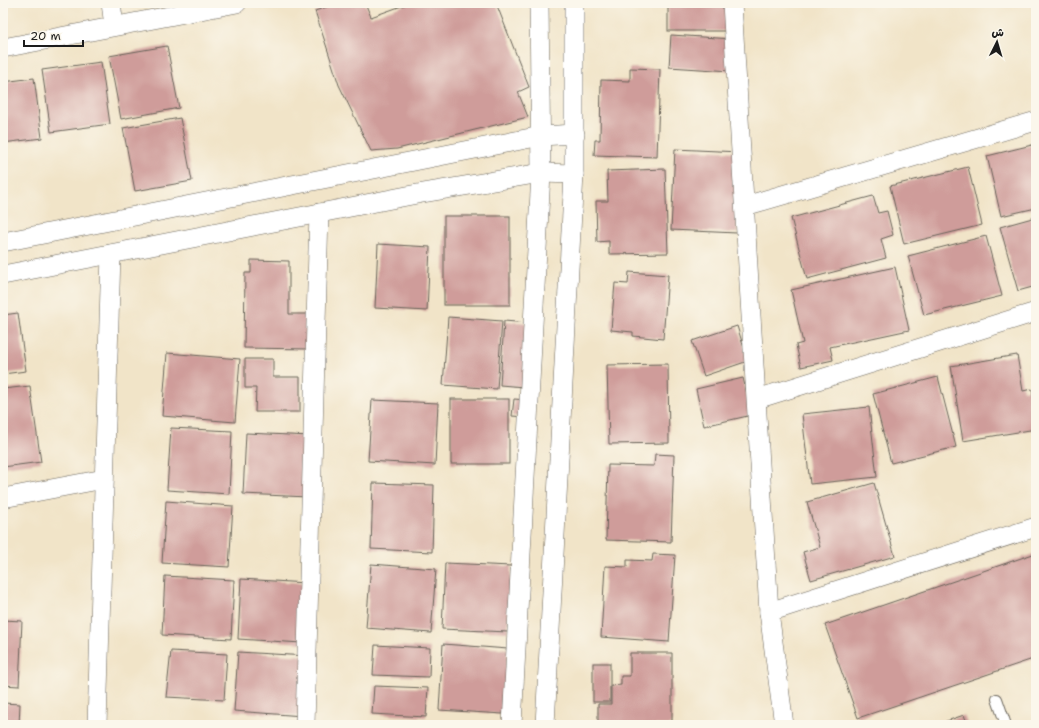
<svg xmlns="http://www.w3.org/2000/svg" width="1039" height="728" viewBox="0 0 1039 728" font-family="'Shantell Sans','Playpen Sans Arabic',sans-serif">
	<style>
		.building { fill: #cf9c9a }
		.lines { fill: none; stroke-linecap: round; stroke-linejoin: round }
		.service-casing { stroke: #676258; stroke-width: 12 }
		.minor-casing { stroke: #676258; stroke-width: 20 }
		.service { stroke: #fff; stroke-width: 10 }
		.minor { stroke: #fff; stroke-width: 19 }
	</style>
	<rect width="100%" height="100%" fill="#fbf7ec"/>
	<filter id="ink" filterUnits="userSpaceOnUse"><feTurbulence type="fractalNoise" baseFrequency=".025" numOctaves="2"/><feDisplacementMap in="SourceGraphic" scale="8" xChannelSelector="R" yChannelSelector="G"/><feConvolveMatrix kernelMatrix="1 2 1 2 8 2 1 2 1" color-interpolation-filters="sRGB"/></filter>
	<filter id="wash" filterUnits="userSpaceOnUse"><feTurbulence type="fractalNoise" baseFrequency=".012" numOctaves="4" result="noise"/><feDisplacementMap in="SourceGraphic" scale="16" xChannelSelector="R" yChannelSelector="G"/><feGaussianBlur stdDeviation="0.9" result="paint"/><feColorMatrix in="noise" values="0 0 0 0 0 0 0 0 0 0 0 0 0 0 0 0 0 1.4 0 .05"/><feComposite in="paint" operator="in"/></filter>
	<g filter="url(#wash)">
		<rect width="100%" height="100%" fill="#f1e4c8"/>
		<g id="blocks">
			<g class="building">
				<path d="M338,3H365L371,17L410,3H496L529,87L518,92L528,117L397,149L371,151L339,85L315,11Z"/>
				<rect x="668" y="3" width="64" height="28"/>
				<path d="M671,35L733,39L731,71L669,67Z"/>
				<path d="M167,46L179,108L121,119L109,56Z"/>
				<path d="M101,62L110,124L51,132L42,70Z"/>
				<path d="M630,68L660,69L657,157L594,155L595,140H600L601,80L630,81Z"/>
				<path d="M34,78L42,138L3,143V82Z"/>
				<path d="M180,118L192,181L135,191L123,128Z"/>
				<path d="M1036,144V208L1001,216L987,156Z"/>
				<path d="M675,149L740,152L737,233L671,230Z"/>
				<path d="M968,167L982,225L904,244L890,186Z"/>
				<path d="M665,169L668,253L609,254V241L597,242L596,201H608L607,171Z"/>
				<path d="M873,196L878,213L887,211L893,235L881,239L886,258L807,279L791,218Z"/>
				<rect x="444" y="216" width="66" height="89"/>
				<path d="M1036,217V286L1018,291L1000,227Z"/>
				<path d="M986,236L1002,296L924,315L908,256Z"/>
				<path d="M378,244L430,247L427,311L375,308Z"/>
				<path d="M251,260L289,261V314H310V349L244,348L245,273H251Z"/>
				<path d="M895,267L909,330L830,347L833,360L801,367L796,345L803,343L791,290Z"/>
				<path d="M629,272L668,275L663,339L633,336V332L611,330L615,283L628,284Z"/>
				<path d="M18,313L26,371L3,374V315Z"/>
				<path d="M448,317L502,321L497,389L443,385Z"/>
				<path d="M504,321L528,323L524,387L500,385Z"/>
				<path d="M737,326L748,361L704,376L692,341Z"/>
				<path d="M167,353L240,359L235,422L162,416Z"/>
				<path d="M1017,355L1023,391L1032,389L1036,414V429L963,441L951,366Z"/>
				<path d="M245,359H273V377H300V412H255L256,388H245Z"/>
				<path d="M668,364L669,443L609,444L607,365Z"/>
				<path d="M938,377L956,447L891,463L873,394Z"/>
				<path d="M743,378L752,415L704,426L696,389Z"/>
				<path d="M30,386L41,462L3,467V389Z"/>
				<rect x="451" y="399" width="58" height="65"/>
				<path d="M514,399L526,400L525,417L512,416Z"/>
				<path d="M372,400L438,403L435,465L368,461Z"/>
				<path d="M869,407L877,477L810,484L802,414Z"/>
				<path d="M171,428L232,431L229,494L167,490Z"/>
				<path d="M246,433L311,436L308,497L243,494Z"/>
				<path d="M655,454L674,455L671,542L606,540L608,465L654,466Z"/>
				<path d="M373,483L434,485L432,552L371,549Z"/>
				<path d="M874,483L895,556L811,580L803,552L820,547L807,502Z"/>
				<path d="M166,501L233,506L229,567L162,563Z"/>
				<path d="M1036,553V658L858,718L825,625Z"/>
				<path d="M653,554L675,555L669,642L601,637L605,566L627,567V560L652,561Z"/>
				<path d="M445,563L511,566L508,632L442,629Z"/>
				<path d="M371,564L436,569L431,633L366,628Z"/>
				<path d="M165,576L234,580L231,639L162,635Z"/>
				<path d="M241,579L306,583L302,643L238,639Z"/>
				<path d="M3,620L22,621L19,686L3,685Z"/>
				<path d="M443,644L508,649L503,714L439,710Z"/>
				<path d="M375,645L430,648L429,677L373,675Z"/>
				<path d="M171,651L227,654L224,700L166,697Z"/>
				<path d="M238,652L307,656L303,716L234,711Z"/>
				<path d="M630,653H672V725H598V704H611V686L621,685V676H630Z"/>
				<rect x="593" y="663" width="17" height="39"/>
				<path d="M374,686L428,688L426,717L372,714Z"/>
				<path d="M3,703L20,704L19,725H3Z"/>
				<path d="M964,715L968,725H935Z"/>
			</g>
		</g>
	</g>
	<g filter="url(#ink)">
		<use href="#blocks" fill-opacity="0" stroke="#676258" stroke-width="1"/>
		<g class="lines">
			<defs>
				<path id="service" d="M997,699L1006,725"/>
				<g id="minor">
					<path d="M111,3L114,26"/>
					<path d="M732,3L769,612L784,725"/>
					<path d="M3,48L237,3"/>
					<path d="M745,206L1036,121"/>
					<path d="M3,242L541,136L575,134"/>
					<path d="M3,275L417,194L541,173L574,174"/>
					<path d="M757,399L1036,312"/>
					<path d="M3,498L104,479"/>
					<path d="M769,612L1036,527"/>
					<path d="M97,725L111,254"/>
					<path d="M305,725L319,213"/>
					<path d="M512,725L541,173L539,3"/>
					<path d="M545,725L574,174V3"/>
				</g>
			</defs>
			<use href="#service" class="service-casing"/>
			<use href="#minor" class="minor-casing"/>
			<use href="#service" class="service"/>
			<use href="#minor" class="minor"/>
		</g>
	</g>
	<rect width="1039" height="728" fill="none" stroke="#fbf7ec" stroke-width="16"/>
	<g transform="translate(997 42) rotate(5)" stroke="#fbf7ec" stroke-width="3" paint-order="stroke">
	<path d="M0-3L7 15L0 10L-7 15Z" fill="#1c1c1c"/>
	<text y="-6" font-size="11" font-weight="bold" text-anchor="middle" fill="#1c1c1c">ش</text>
	</g>
	<path d="M24 40v6h59v-6" fill="none" stroke="#1c1c1c" stroke-width="2"/>
	<text x="30" y="40" font-size="12" fill="#1c1c1c" stroke="#fbf7ec" stroke-width="3" paint-order="stroke">20 m</text>
</svg>
